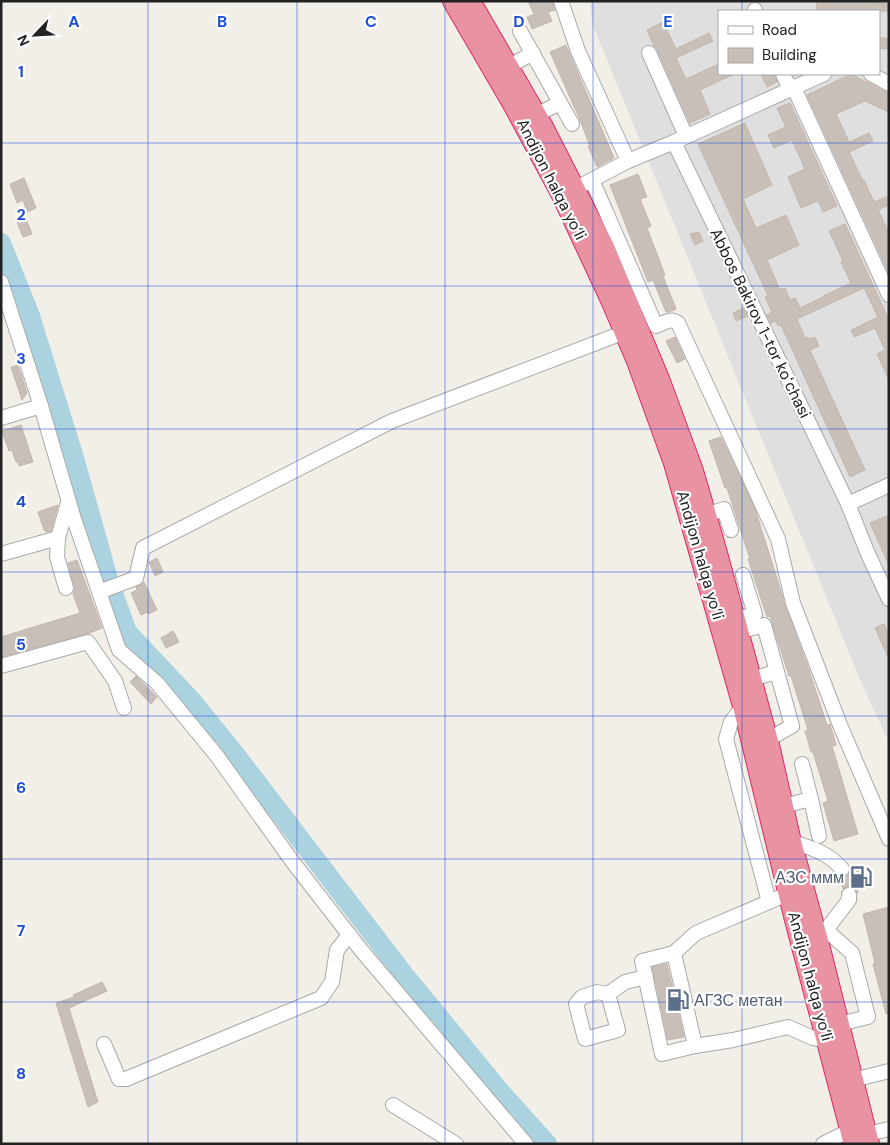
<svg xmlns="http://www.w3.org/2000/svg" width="890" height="1145" viewBox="0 0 890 1145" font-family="'DM Sans',sans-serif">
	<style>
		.residential { fill: #e0dfdf; fill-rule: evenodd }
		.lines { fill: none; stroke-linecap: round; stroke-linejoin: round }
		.river { stroke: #aad3df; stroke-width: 20 }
		.building { fill: #c7bfb8; stroke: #c4b6ab }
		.minor-tunnel { stroke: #c8c6c1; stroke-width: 14; stroke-dasharray: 14 7; stroke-linecap: butt }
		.minor-casing { stroke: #a9a9a9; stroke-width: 16 }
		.highway-casing { stroke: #dc2a67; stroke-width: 22 }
		.minor { stroke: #fff; stroke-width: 14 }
		.highway { stroke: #e892a2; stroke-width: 20 }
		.grid { fill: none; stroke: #1d4ed8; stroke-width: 1; stroke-opacity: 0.55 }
		.labels { text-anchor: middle; stroke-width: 4.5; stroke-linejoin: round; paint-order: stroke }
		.street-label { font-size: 16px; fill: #222; stroke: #fff }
		.service-label { font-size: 16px; fill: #4e5e75; stroke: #fff; text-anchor: end }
		.grid-label { font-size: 16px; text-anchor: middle; font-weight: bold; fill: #1d4ed8; stroke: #fff; stroke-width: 4.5; stroke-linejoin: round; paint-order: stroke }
	</style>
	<rect width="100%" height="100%" fill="#f2efe9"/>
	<path class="residential" d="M590,1H889V742L863,687L592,23ZM719,11H879V74H719Z"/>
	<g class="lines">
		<path class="river" d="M1,243L30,316L74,458L108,579L127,632L191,700L234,753L405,976L502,1094L547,1144"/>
	</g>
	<g class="building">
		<path d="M528,1H552L555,10L548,12L552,21L532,29L527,17L534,14Z"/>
		<path d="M817,1H866L889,4V11H816Z"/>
		<path d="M663,22L676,49L709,33L713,41L676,58L686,79L719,64V74H734L700,90L710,114L690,123L657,49L654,46L647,30Z"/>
		<path d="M879,37L889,39V49L879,48Z"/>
		<path d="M566,45L614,158L597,167L588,146H590L580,120L550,52Z"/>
		<path d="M761,74H774L777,82L767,87Z"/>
		<path d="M851,74L889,94V112L865,101L836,114L849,142L869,133L873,141L849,152L863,181L864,180L874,202L889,196V205L878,210L889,233V273L807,95Z"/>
		<path d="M790,103L837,206L823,212L818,201L801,208L788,177L805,169L792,140L774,148L768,135L786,127L777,108Z"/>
		<path d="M745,123L772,185L743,199L756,228L786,215L799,245L767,260L780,290L785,288L790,300L795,298L800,308L823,297V296L851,283L841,262L843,261L829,231L845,224L889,320V380L877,354L885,350L875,328L854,337L851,330L878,317L864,288L797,319L805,338L808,337L809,339L815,337L819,346L810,350L865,470L850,477L781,325L778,326L776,321L771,323L767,315L772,312L765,297L768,296L698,144Z"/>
		<path d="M638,174L647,197L640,199L651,226L647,228L665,275L663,276L676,309L669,312H666L653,280L648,282L610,185Z"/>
		<path d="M24,178L36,208L27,212L23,200L17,203L10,184Z"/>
		<path d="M26,219L32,234L23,237L17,222Z"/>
		<path d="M699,232L703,241L695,245L690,234Z"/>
		<path d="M744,308L748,316L736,321L733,313Z"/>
		<path d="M675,337L685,359L677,363L666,341Z"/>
		<path d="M18,365L27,393L22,400L11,367Z"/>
		<path d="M21,425L33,462L19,466L18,462H16L12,450L9,451L2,431Z"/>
		<path d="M721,437L755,509L781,591L785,606L809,670L827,725L830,724L836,745L832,746L858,834L834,841L823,803L828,801L813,752H811L805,731L808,730L791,676H789L772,623L770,616L767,617L748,559H750L727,488H725L709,441Z"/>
		<path d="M58,505L51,531L46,532L44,530L38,512Z"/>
		<path d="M889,515V565L870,523Z"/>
		<path d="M157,558L163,572L155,576L149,562Z"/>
		<path d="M77,560L102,628L87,634L1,657V637L80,613L73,594L75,590L74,586L68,563Z"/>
		<path d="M144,582L157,610L148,614V612L141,615L131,593L137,590L136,587L142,584Z"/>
		<path d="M884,624L889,635V659L875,628Z"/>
		<path d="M173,631L179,642L166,648L161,638Z"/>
		<path d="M136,676L157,697L151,704L130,682Z"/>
		<path d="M852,866L853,871L864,868L868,884L857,886L858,893H857L853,887L849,886L843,889L840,877H844L848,875L850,871V867Z"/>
		<path d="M889,907V1014H886L873,964L875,963L863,914Z"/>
		<path d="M667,964L684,1037L668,1040L652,967Z"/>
		<path d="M102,982L107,991L69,1008L98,1102L88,1107L56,1003L74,997L73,995Z"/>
	</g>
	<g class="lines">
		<path class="minor-tunnel" d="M842,869L849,895"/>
		<defs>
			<g id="minor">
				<path d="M561,1L578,51L628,161"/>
				<path d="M755,10V11"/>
				<path d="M520,31L572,124"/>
				<path d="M649,53L686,136"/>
				<path d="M508,67L533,53"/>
				<path d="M783,74L787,83L794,88L889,295"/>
				<path d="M871,74L889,84"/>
				<path d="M536,115L560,103"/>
				<path d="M674,142L848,504L868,554L889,599"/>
				<path d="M592,180L656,326C664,323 671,317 678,323L778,539L793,603L840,725L889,839"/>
				<path d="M584,184L628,161L674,142L824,74"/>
				<path d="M1,282L41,406L74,519L119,650L157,683L217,756L292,861L361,950L526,1144"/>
				<path d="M1,418L41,406"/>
				<path d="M848,504L889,485"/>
				<path d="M706,515L724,509L731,530"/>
				<path d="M58,538L57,557L66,588"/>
				<path d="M1,554L58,538L68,503"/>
				<path d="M99,592L136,578L143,548L392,421L625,332"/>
				<path d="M735,620L755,614L743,575"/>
				<path d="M738,632L764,625L792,726L767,740"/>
				<path d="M1,666L88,642L115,681L124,708"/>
				<path d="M751,679L777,672"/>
				<path d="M743,706L731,722L726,739L769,902"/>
				<path d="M811,799L819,836"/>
				<path d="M783,806L811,799L802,764"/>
				<path d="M791,842C810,847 829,853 842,869"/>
				<path d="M790,893L696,933L674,953L695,1046L733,1040L788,1027L813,1038L827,1040"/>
				<path d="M826,930L852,953L868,1017L839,1024"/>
				<path d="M820,938L849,900V895"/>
				<path d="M674,953L642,961L662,1054L695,1046"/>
				<path d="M597,992L608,994L618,1030L585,1039L576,1004L582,997Z"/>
				<path d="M608,994L625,982L646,977"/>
				<path d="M104,1044L119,1079H126L321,998L332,982L337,950L349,935"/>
				<path d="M853,1080L889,1071"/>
				<path d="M393,1105L456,1144"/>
				<path d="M867,1134L889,1129"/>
				<path d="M823,1144L851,1130"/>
			</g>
			<g id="highway">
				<path d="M453,1L513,104L561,193L611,300L637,361L674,463L743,706L795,920L854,1144"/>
				<path d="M470,1L543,127L604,247L659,379L693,471L715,546L769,745L791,842L818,941L869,1144"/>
			</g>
		</defs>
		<use href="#minor" class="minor-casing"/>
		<use href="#highway" class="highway-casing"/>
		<use href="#minor" class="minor"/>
		<use href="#highway" class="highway"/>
	</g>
	<path class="grid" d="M148,1V1144M297,1V1144M445,1V1144M593,1V1144M742,1V11M742,74V1144M1,143H889M1,286H889M1,429H889M1,572H889M1,716H889M1,859H889M1,1002H889"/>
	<defs>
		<symbol id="fuel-bare" viewBox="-9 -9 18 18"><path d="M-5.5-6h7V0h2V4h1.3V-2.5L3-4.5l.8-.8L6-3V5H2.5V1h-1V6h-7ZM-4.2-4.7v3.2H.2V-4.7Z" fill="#5c6f8a" stroke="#fff" stroke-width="2.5" paint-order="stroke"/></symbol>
	</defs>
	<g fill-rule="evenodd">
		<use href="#fuel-bare" x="845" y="861" width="32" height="32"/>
		<use href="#fuel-bare" x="662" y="984" width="32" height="32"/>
	</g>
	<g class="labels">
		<g class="street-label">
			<text transform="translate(552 179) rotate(63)" y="6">Andijon halqa yo‘li</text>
			<text transform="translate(761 323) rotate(64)" y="6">Abbos Bakirov 1-tor koʻchasi</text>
			<text transform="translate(701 555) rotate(74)" y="6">Andijon halqa yo‘li</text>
			<text transform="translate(811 976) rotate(75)" y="6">Andijon halqa yo‘li</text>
		</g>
		<g class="service-label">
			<text x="844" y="883">АЗС ммм</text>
			<text x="694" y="1006" text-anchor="start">АГЗС метан</text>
		</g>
	</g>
	<g class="grid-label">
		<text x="74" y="27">A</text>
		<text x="222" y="27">B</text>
		<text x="371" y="27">C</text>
		<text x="519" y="27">D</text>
		<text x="668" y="27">E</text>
		<text x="21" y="77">1</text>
		<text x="21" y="220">2</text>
		<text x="21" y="364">3</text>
		<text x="21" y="507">4</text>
		<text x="21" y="650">5</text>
		<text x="21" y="793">6</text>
		<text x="21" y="936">7</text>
		<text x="21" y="1079">8</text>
	</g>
	<rect width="890" height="1145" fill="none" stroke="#222222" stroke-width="5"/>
	<rect x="718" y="10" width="162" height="65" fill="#ffffff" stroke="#a7a7a7"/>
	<rect x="728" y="26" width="25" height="8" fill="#ffffff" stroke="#a7a7a7"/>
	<text x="762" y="35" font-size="15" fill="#222222">Road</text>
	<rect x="728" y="48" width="25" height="15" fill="#c7bfb8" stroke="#a7a7a7"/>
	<text x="762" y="60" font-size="15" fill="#222222">Building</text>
	<g transform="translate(35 35) rotate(245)" stroke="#ffffff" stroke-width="4" paint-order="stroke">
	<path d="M0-4L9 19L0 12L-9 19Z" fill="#222222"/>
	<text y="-8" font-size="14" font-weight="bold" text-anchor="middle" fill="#222222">N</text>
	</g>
</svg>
